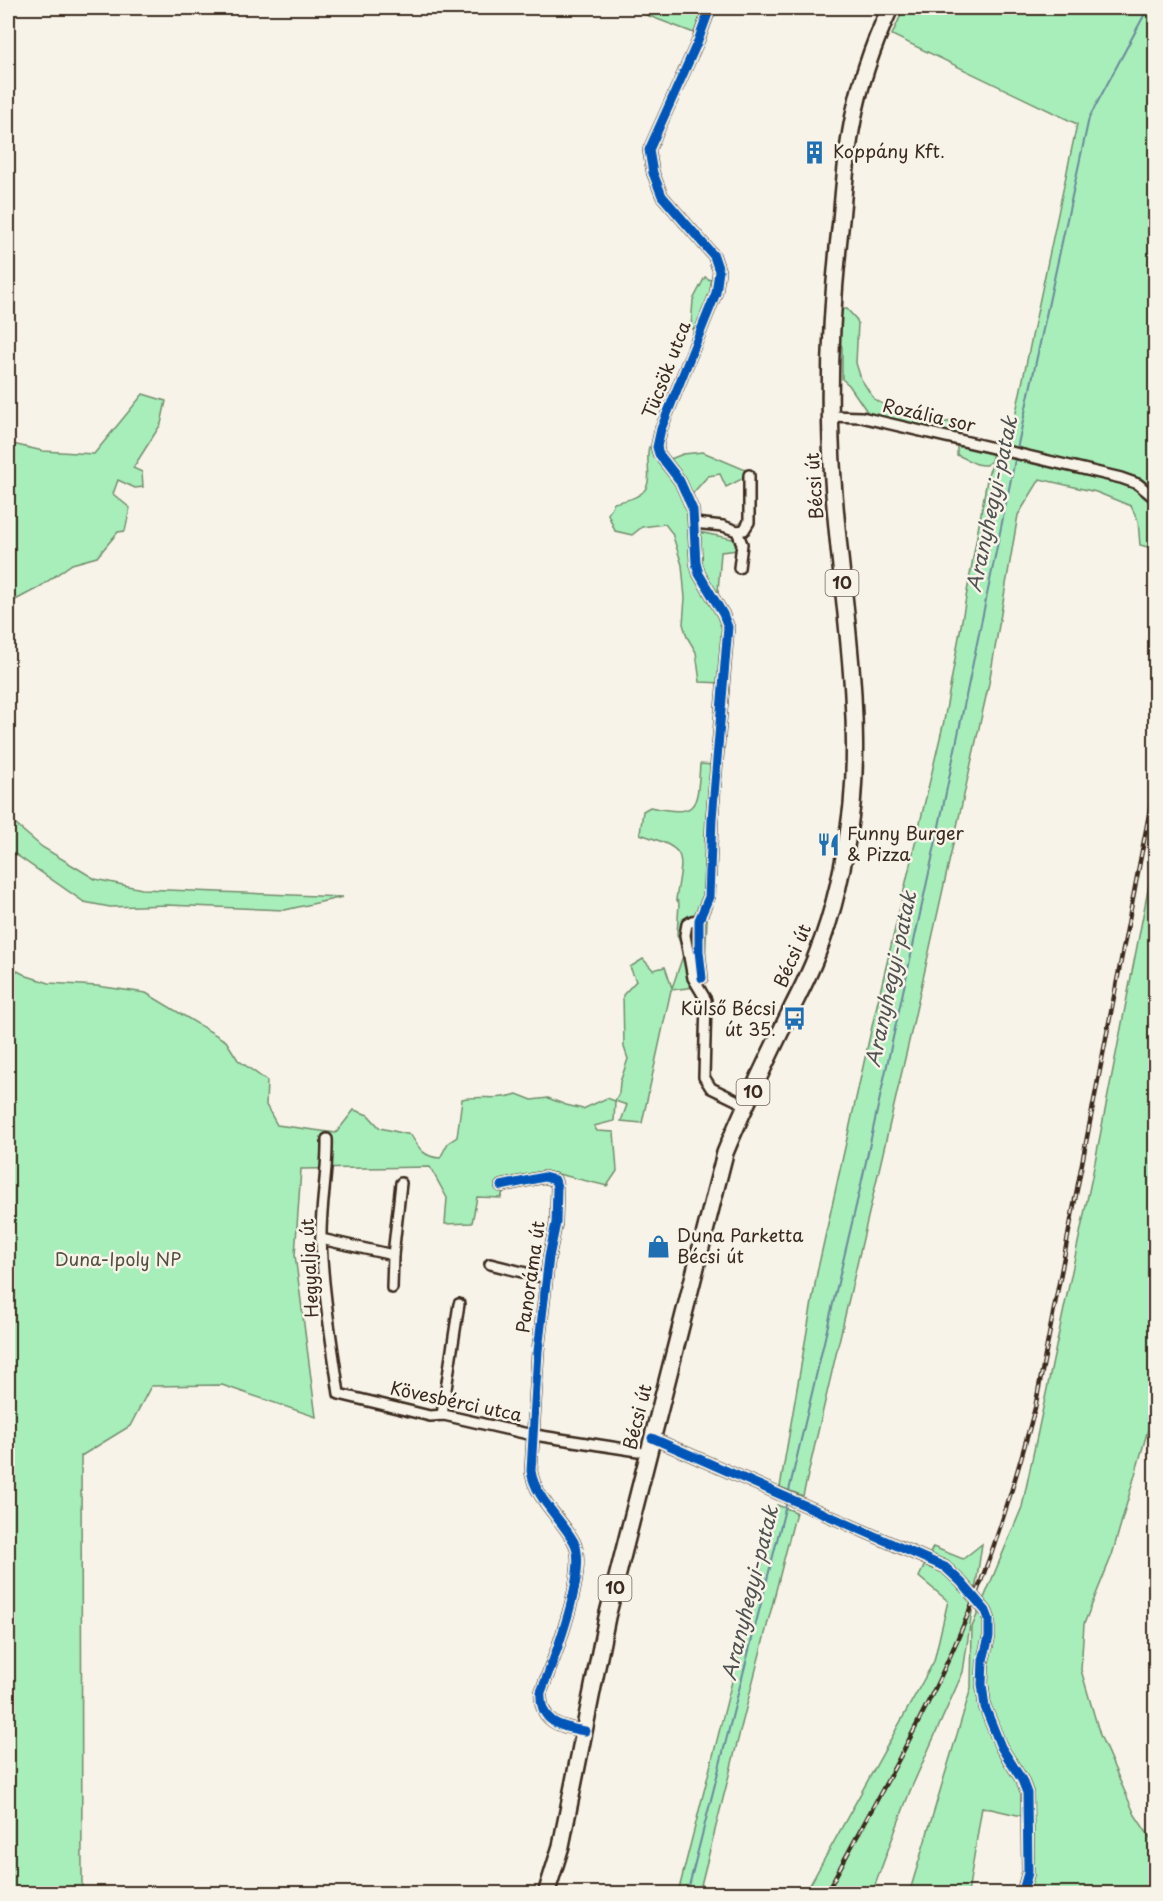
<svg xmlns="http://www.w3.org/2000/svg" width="1163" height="1901" viewBox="0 0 1163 1901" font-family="'Playpen Sans',sans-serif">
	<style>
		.green { fill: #a8eeba; stroke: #728c6c; stroke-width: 1.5 }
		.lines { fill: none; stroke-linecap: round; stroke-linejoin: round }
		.stream { stroke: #6a8a99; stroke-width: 2 }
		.street-casing { stroke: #3b2a1e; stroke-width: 14 }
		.primary-casing { stroke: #3b2a1e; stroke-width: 20 }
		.street { stroke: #f7f3e8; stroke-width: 9 }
		.primary { stroke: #f7f3e8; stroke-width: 15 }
		.rail-casing { stroke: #3b2a1e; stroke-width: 4.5 }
		.rail { stroke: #f7f3e8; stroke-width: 2; stroke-dasharray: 7; stroke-linecap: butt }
		.cycleway-casing { stroke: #f7f3e8; stroke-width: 13 }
		.cycleway { stroke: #0057b8; stroke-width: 9 }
		.labels { text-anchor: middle; stroke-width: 5; stroke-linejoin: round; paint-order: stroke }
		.shield { fill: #f7f3e8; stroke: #73665b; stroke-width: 1.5 }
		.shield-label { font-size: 16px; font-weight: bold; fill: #3b2a1e }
		.poi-label { font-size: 18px; fill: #3b2a1e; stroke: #f7f3e8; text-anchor: start }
		.street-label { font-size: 18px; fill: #3b2a1e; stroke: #f7f3e8 }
		.park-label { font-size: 18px; fill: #51513d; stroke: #f7f3e8 }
		.water-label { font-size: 20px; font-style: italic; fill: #4f5251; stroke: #f7f3e8 }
	</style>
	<rect width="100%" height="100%" fill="#f7f3e8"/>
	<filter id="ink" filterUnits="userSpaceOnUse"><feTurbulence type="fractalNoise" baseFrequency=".0167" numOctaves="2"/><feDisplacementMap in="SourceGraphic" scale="12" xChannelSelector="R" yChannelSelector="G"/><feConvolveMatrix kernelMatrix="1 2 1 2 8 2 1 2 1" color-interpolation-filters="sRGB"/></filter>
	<g filter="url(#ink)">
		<g class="green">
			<path d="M628,8H682L701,15L694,33Z"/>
			<path d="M904,8H1155V549L1140,545L1138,521L1131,506L1096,492L1040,479L1018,515L989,683L910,1037L803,1496L780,1487L817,1273L873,1022L944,721L988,474L1015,417L1077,124L892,35Z"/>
			<path d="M705,277L714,282L698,328L693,329L691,327L693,300Z"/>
			<path d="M839,309H847L856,319L858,323L856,363L861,379L874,399L891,409L920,419L940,423L960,420L958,432L954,435L868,413L849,385L842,379V347L837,337Z"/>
			<path d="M143,394L166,401L161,424L133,468L142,472L143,487L135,488L118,480L113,494L130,508L125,531L118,532L97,557L72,564L38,588L8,604V443L43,451L94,454Z"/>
			<path d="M957,445L993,453L991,461L986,465C975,466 968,459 957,455Z"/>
			<path d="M649,447L660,450L668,460L683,454L703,452L748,471L740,480L726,487L720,474L708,476L693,493L699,532L738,540V550L721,552L717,605L723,619L725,641L723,683L700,682L696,652L687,637L683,624L685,598L682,565L672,533L665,524L642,527L632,535L615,531L608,514L614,503C621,501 631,500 637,496C657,487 644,463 649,447Z"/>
			<path d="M700,764L714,765L704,986L671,990L642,1123L621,1121L627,1105L615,1101L614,1121L594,1126L597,1131L614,1132L617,1171L607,1186L554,1173H545L517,1180L504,1189L501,1198L477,1197L472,1223L445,1224L447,1198L430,1167L301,1169L295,1255L316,1417L222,1385L151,1386L130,1426L81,1456L82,1890L101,1893H8V966L27,976L49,983L97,986L146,993L226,1041L238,1060L267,1081L266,1105L277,1125L336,1133L354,1110L368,1115L380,1128L411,1135C419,1149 424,1157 440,1158L448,1143L457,1137L462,1099C481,1095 499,1101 517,1094L532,1100L548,1098L566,1105L583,1109L607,1098L615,1101L619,1093L620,1082L628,1059L624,1047L623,995L636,981L630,967L643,959L653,970L665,967L672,988L684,953L677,935L679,903L676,899C684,851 688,850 640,834L643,811L650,807C698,817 697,809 700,764Z"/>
			<path d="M8,818L42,847L95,879L142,889L343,897L285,910L167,905L110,907L84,902L8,849Z"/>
			<path d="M1155,854V1405L1112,1555L1084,1624L1081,1670L1100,1735L1135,1815L1155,1845V1893H1027L1031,1818L982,1807L968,1893L909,1894L971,1688L972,1627L1022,1507L1093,1172Z"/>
			<path d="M777,1505L796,1512L699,1893H678Z"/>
			<path d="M982,1544L963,1672L910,1791L872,1893L805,1894L934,1661L948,1601L919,1577L933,1547L963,1559Z"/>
		</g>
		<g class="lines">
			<g class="stream">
				<path d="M1017,449L1089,118L1148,8"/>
				<path d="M788,1495L860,1189L937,836L1016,455"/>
				<path d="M687,1894L787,1501"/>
			</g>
			<defs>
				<g id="street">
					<path d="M830,416L861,417L1121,478L1138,484L1156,499"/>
					<path d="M694,523L723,526L737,531"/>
					<path d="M739,568L742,544L737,531L744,530L749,522V475"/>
					<path d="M699,920L692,921L687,924L685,935L693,978L706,1000L704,1077L711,1088L746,1105"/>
					<path d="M702,978L699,951V920L709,897L712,819L728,627L723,614L699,574L696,563L693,510L680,481L659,454L657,447L661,429L716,293L719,271L714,256L662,196L653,173L649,150L698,41L710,8"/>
					<path d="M327,1139C328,1173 320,1207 321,1241C323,1292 332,1343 339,1394L430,1416L444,1415L528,1434L638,1451"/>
					<path d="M501,1186L544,1177L555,1180L557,1187L556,1223L549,1257L538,1351L531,1471C535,1498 561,1518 574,1542C589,1570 553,1662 541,1692C539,1722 560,1727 585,1731"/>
					<path d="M321,1239L393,1255"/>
					<path d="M490,1264L546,1278"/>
					<path d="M392,1288L393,1255L401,1183"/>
					<path d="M442,1415L459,1304"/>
					<path d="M652,1438L945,1567L961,1582L986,1611L989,1619V1637L983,1660L982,1684L985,1707L1001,1747L1022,1780L1027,1793L1028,1873L1022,1894"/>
				</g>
				<path id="primary" d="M546,1894L561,1846L607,1617L725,1153C745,1104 769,1056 792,1008C801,990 810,973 817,954C836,907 846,855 852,805C862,696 840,587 833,480C827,393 831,306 841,220C844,188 846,156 852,125C859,85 873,45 890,8"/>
			</defs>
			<use href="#street" class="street-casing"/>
			<use href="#primary" class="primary-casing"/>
			<use href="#street" class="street"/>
			<use href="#primary" class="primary"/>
			<defs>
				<path id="rail" d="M826,1894C871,1809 920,1726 958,1638C991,1563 1014,1486 1035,1408L1156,778"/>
			</defs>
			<use href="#rail" class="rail-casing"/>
			<use href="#rail" class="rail"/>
			<defs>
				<g id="cycleway">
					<path d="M702,978L699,951V920L709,897L712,819L728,627L723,614L699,574L696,563L693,510L680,481L659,454L657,447L661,429L716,293L719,271L714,256L662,196L653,173L649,150L698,41L710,8"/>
					<path d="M501,1186L544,1177L555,1180L557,1187L556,1223L549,1257L538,1351L531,1471C535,1498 561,1518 574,1542C589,1570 553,1662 541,1692C539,1722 560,1727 585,1731"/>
					<path d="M652,1438L945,1567L961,1582L986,1611L989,1619V1637L983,1660L982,1684L985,1707L1001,1747L1022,1780L1027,1793L1028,1873L1022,1894"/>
				</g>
			</defs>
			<use href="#cycleway" class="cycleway-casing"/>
			<use href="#cycleway" class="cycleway"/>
		</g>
	</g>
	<defs>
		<symbol id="building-bare" viewBox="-9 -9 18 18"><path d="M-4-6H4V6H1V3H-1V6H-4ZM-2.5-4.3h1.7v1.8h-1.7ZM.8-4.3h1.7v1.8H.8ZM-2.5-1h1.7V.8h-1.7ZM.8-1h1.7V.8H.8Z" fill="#1f6fb2" stroke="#f7f3e8" stroke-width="2.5" paint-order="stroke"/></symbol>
		<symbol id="restaurant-bare" viewBox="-9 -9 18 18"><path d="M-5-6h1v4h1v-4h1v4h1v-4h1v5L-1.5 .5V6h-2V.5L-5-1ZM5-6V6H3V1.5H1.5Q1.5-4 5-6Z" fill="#1f6fb2" stroke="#f7f3e8" stroke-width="2.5" paint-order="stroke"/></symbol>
		<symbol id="bus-bare" viewBox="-9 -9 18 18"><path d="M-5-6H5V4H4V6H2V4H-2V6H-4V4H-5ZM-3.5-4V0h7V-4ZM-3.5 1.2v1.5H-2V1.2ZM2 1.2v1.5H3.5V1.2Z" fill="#1f6fb2" stroke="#f7f3e8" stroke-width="2.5" paint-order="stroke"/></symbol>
		<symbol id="shop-bare" viewBox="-9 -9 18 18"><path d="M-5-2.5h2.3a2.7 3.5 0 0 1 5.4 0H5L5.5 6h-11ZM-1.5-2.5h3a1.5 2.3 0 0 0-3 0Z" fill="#1f6fb2" stroke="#f7f3e8" stroke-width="2.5" paint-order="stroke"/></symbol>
	</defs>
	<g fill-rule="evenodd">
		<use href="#building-bare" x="798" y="136" width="33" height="33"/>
		<use href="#restaurant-bare" x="812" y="828" width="33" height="33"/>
		<use href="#bus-bare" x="778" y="1002" width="33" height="33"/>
		<use href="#shop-bare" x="642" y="1230" width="33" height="33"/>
	</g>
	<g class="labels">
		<g class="shield">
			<rect x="825.5" y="570" width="33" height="26" rx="4.5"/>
			<rect x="736.5" y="1079" width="33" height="26" rx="4.5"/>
			<rect x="598.5" y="1575" width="33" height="26" rx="4.5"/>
		</g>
		<g class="shield-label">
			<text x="842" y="589">10</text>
			<text x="753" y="1098">10</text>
			<text x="615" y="1594">10</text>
		</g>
		<g class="poi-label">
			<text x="833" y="158">Koppány Kft.</text>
			<text x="847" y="840">Funny Burger<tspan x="847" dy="21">&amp; Pizza</tspan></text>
			<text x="776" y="1015" text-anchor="end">Külső Bécsi<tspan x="776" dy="21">út 35.</tspan></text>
			<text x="677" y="1242">Duna Parketta<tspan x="677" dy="21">Bécsi út</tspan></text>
		</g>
		<g class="street-label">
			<text transform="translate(667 370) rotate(-69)" y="6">Tücsök utca</text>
			<text transform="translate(929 416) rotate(13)" y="6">Rozália sor</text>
			<text transform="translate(815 486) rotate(-94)" y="6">Bécsi út</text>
			<text transform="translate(793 956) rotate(-67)" y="6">Bécsi út</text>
			<text transform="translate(310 1268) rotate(-93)" y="6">Hegyalja út</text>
			<text transform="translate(531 1277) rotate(-82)" y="6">Panoráma út</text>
			<text transform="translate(456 1402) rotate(12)" y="6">Kövesbérci utca</text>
			<text transform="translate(638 1417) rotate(-76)" y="6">Bécsi út</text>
		</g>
		<g class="park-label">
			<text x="118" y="1266">Duna-Ipoly NP</text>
		</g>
		<g class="water-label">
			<text transform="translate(992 504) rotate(-78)" y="7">Aranyhegyi-patak</text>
			<text transform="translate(891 979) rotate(-78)" y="7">Aranyhegyi-patak</text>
			<text transform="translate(750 1593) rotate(-76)" y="7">Aranyhegyi-patak</text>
		</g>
	</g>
	<rect width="1163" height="1901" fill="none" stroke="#f7f3e8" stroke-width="30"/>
	<rect x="15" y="15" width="1133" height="1871" fill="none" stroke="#3b2a1e" stroke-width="2" filter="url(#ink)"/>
</svg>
